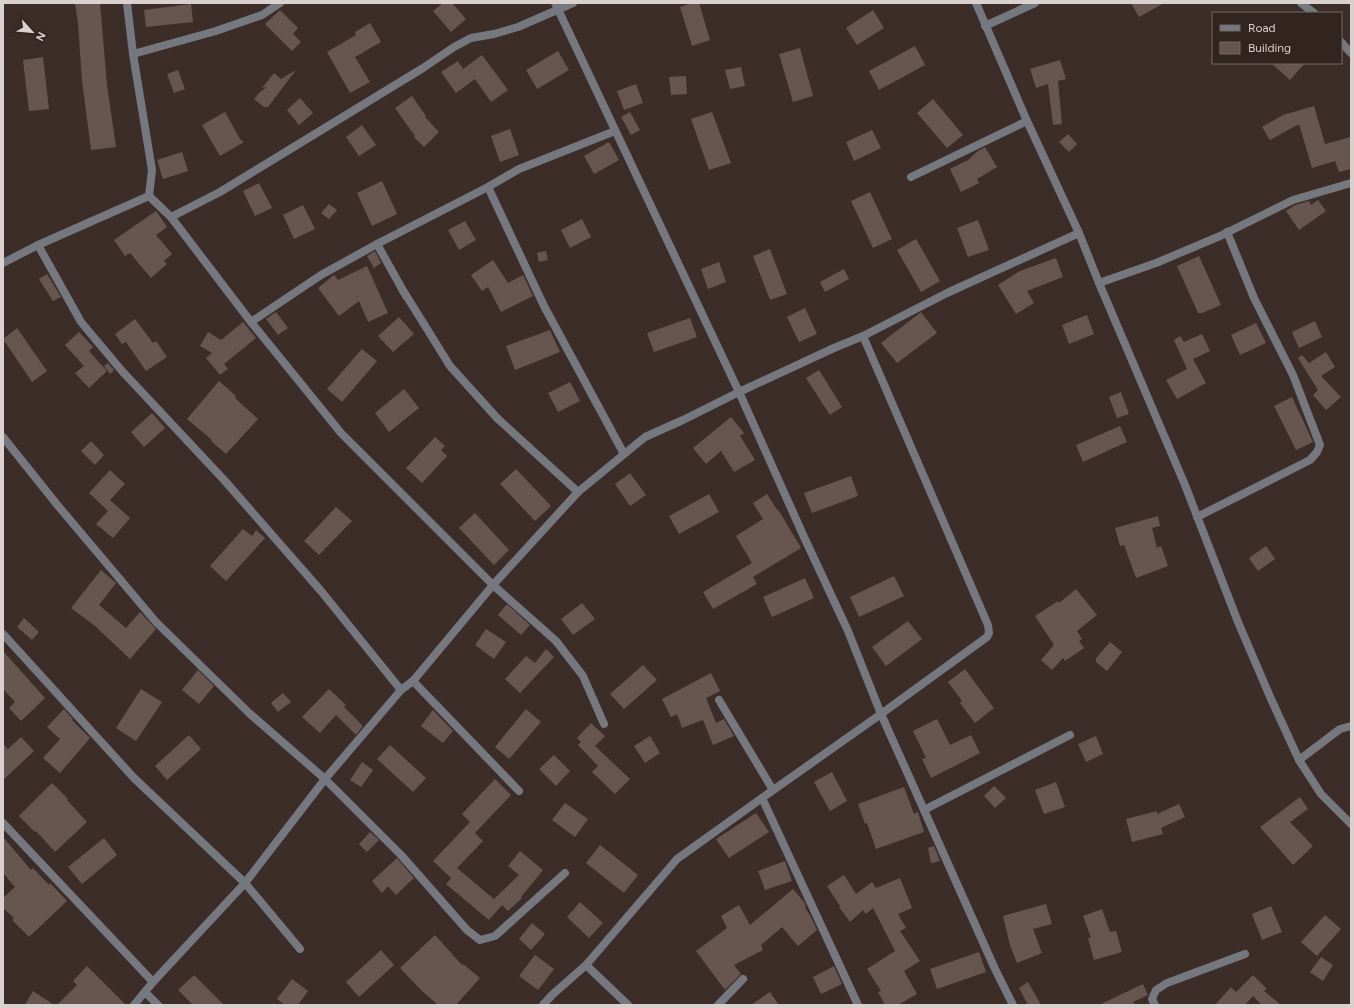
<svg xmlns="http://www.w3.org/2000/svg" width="1354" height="1008" viewBox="0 0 1354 1008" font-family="Figtree,sans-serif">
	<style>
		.building { fill: #675650 }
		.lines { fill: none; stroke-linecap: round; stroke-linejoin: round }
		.street { stroke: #75787f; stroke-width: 8 }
	</style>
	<rect width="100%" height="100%" fill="#3d2d28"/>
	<g class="building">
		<path d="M75,3H100L107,85L116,147L91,150L82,80L78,23Z"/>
		<path d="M443,3H452L466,19L451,32L433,11Z"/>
		<path d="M692,3H699L710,40L692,46L680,7Z"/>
		<path d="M1131,3H1164L1139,17Z"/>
		<path d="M191,4L193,22L146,27L144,10Z"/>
		<path d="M280,10L298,28L293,34L301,42L292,51L265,24Z"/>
		<path d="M873,10L884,28L857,45L846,28Z"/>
		<path d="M370,23L381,42L355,57L370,82L350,93L327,52L356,35L355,32Z"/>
		<path d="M915,46L925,65L879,90L869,71Z"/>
		<path d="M800,48L813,96L793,102L779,54Z"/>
		<path d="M558,51L569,70L537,89L526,70Z"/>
		<path d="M482,55L508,90L491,102L475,79L456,93L441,72L458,61L463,69Z"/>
		<path d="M43,57L49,109L29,111L23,60Z"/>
		<path d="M1060,60L1066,79L1058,81L1062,124L1053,125L1048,84L1036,88L1030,69Z"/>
		<path d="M1271,63H1305L1290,80Z"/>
		<path d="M741,67L745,86L730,89L725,70Z"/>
		<path d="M178,70L185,89L174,93L167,74Z"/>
		<path d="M296,70L268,107H264L254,99L260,92L267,87L262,88L274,73L281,79Z"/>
		<path d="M686,76L687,94L671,95L669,77Z"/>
		<path d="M636,84L643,103L624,110L617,91Z"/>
		<path d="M412,96L426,116L425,117L439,132L424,147L414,137L415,136L395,108Z"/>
		<path d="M300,98L313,113L299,125L287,110Z"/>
		<path d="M933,99L963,135L947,148L917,113Z"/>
		<path d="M1314,106L1325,144L1351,137V169L1339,172L1335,161L1312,168L1299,124L1270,140L1262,127L1283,115Z"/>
		<path d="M225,112L240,139L244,142L220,156L202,125Z"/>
		<path d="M630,112L640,130L631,135L621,117Z"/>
		<path d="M712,112L731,163L709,170L691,119Z"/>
		<path d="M362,125L376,145L359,156L346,137Z"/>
		<path d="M510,129L519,155L500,162L491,136Z"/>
		<path d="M872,130L881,148L854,161L846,142Z"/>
		<path d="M1068,134L1077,144L1069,152L1059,142Z"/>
		<path d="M609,142L619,160L594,174L584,156Z"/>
		<path d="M985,147L997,167L977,179L979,183L961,192L950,169L968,160L978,151Z"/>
		<path d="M182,152L188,171L163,179L157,160Z"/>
		<path d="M382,181L397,214L372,226L357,193Z"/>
		<path d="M259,183L272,208L255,216L243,191Z"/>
		<path d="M870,192L892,239L873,248L851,201Z"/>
		<path d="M1318,200L1326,211L1299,230L1286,211L1295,205L1309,201L1311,205Z"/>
		<path d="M329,204L337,210L329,219L321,213Z"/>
		<path d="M303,205L315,229L294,239L283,215Z"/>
		<path d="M156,211L167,227L156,235L172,254L164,261L167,264L151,278L130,253L125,256L114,240Z"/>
		<path d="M582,219L591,237L570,248L561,230Z"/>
		<path d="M978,220L989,250L968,257L957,228Z"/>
		<path d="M465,221L476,240L459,250L448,230Z"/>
		<path d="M916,239L940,281L921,292L897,250Z"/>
		<path d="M770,249L787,294L770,300L753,256Z"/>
		<path d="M375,251L381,263L374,268L367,256Z"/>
		<path d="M546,251L548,260L539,262L537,253Z"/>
		<path d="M1199,256L1221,305L1202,313H1198L1177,266Z"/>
		<path d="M1056,258L1063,277L1027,291L1034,303L1016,314L998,285L1020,271Z"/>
		<path d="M493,260L508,283L523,275L533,296L501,312L488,287L482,291L471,275Z"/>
		<path d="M719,262L726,282L708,289L701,269Z"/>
		<path d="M367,266L388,313L368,322L359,301L339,316L318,288L334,275L338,280Z"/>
		<path d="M844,269L849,279L825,292L820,282Z"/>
		<path d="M47,274L61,297L53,301L39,279Z"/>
		<path d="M805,308L817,334L799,342L787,317Z"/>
		<path d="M276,312L288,328L278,335L266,319Z"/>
		<path d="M921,312L937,333L897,363L881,343Z"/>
		<path d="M1087,315L1094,334L1069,344L1062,325Z"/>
		<path d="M399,317L414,334L393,352L378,336Z"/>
		<path d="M690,318L697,337L654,352L647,333Z"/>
		<path d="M135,319L153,343L156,341L167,357L146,371L126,342L122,344L115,334Z"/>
		<path d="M1315,321L1322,337L1299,348L1292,332Z"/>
		<path d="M243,322L256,338L224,364L228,369L220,375L206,358L212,353L200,346L208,332L221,340Z"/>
		<path d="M1256,323L1266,343L1240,355L1231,335Z"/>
		<path d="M17,328L47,371L32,382L3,339Z"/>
		<path d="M550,330L560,352L515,370L506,346Z"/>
		<path d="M79,332L93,347L89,351L107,371L89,388L75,373L84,366L65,345Z"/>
		<path d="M1202,334L1210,351L1193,359L1206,383L1177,399L1166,380L1187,369L1174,340L1180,336L1184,342Z"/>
		<path d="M362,349L377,361L342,402L327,389Z"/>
		<path d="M1326,352L1335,367L1321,376L1341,397L1326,410L1313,395L1318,390L1298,358L1302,355L1309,363Z"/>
		<path d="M108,363L114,370L110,374L104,366Z"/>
		<path d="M819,370L842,407L830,415L806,378Z"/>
		<path d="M219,381L236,396L235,398L258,419L226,454L211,441L212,440L187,419Z"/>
		<path d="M570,382L580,401L558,412L548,393Z"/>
		<path d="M404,389L419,408L389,432L375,413Z"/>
		<path d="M1121,392L1129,414L1117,418L1109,397Z"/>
		<path d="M1292,397L1313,442L1296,450L1274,406Z"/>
		<path d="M152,413L165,428L144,447L131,432Z"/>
		<path d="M731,417L744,433L740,436L755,460L734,472L721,451L706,464L693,448Z"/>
		<path d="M1120,426L1127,442L1083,462L1076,445Z"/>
		<path d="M435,437L445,446L441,450L447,456L422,483L406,468Z"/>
		<path d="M91,441L104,455L95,465L81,451Z"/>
		<path d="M516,469L551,506L535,521L500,484Z"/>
		<path d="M110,470L125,484L110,500L130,518L113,538L96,524L108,511L89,493Z"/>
		<path d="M630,473L646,495L630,506L615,484Z"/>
		<path d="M851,476L858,496L812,513L804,493Z"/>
		<path d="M709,494L719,512L679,534L669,516Z"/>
		<path d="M767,494L778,511H779L801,548L753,577L757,584L713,609L703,592L752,563L736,536L763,519L753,503Z"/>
		<path d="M336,507L352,521L319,555L304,541Z"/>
		<path d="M475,513L509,550L494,565L459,528Z"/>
		<path d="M1158,516L1160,526L1152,528L1157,548L1161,546L1168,566L1136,578L1124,545L1120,546L1115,528Z"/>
		<path d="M243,529L252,536L256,530L265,538L226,581L210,566Z"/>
		<path d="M1266,546L1275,559L1258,571L1249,558Z"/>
		<path d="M101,570L116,583L99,605L126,628L140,612L156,629L130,659L95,626L71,608Z"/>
		<path d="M894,576L904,596L859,617L850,597Z"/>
		<path d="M805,578L814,598L772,617L763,597Z"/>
		<path d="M1076,589L1097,615L1077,631L1082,639L1079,641L1084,648L1065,661L1063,658L1052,670L1041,660L1054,645L1035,616L1058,601L1059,603Z"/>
		<path d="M582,603L595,619L573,635L561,619Z"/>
		<path d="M507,604L530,625L521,635L498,615Z"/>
		<path d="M24,618L39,632L32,640L17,627Z"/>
		<path d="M908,621L922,639L886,666L872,647Z"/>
		<path d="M486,629L506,642L494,659L475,645Z"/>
		<path d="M1110,642L1122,652L1107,671L1096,662V658Z"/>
		<path d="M546,649L554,657L520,693L505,679L526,656L535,663Z"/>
		<path d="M3,651L45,698L21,721L9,708L15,702L3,689Z"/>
		<path d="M643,665L657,680L624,709L610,694Z"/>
		<path d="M965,669L994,708L975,723L960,703L962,701L948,682Z"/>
		<path d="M198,670L214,686L199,704L182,690Z"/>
		<path d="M711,673L720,691L706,698L716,723L724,719L734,736L713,745L703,720L682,728L677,714L671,717L662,699Z"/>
		<path d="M141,689L162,702L136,741L116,728Z"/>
		<path d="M329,689L346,705L344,707L363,726L356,735L336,715L320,733L302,717Z"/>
		<path d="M283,693L291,702L278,712L271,703Z"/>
		<path d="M64,709L73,719L72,720L90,738L60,773L43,758L60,739L47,727Z"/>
		<path d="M526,709L541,722L509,759L495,747Z"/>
		<path d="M433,710L453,731L443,743L421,726Z"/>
		<path d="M937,719L950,745L971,735L980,753L931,778L922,759L926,758L913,731Z"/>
		<path d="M591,723L605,736L595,746L630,779L615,794L592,772L598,766L578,745L581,742L577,738Z"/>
		<path d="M189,735L201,749L167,780L155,766Z"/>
		<path d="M650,736L660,753L645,763L634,746Z"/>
		<path d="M1096,736L1103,754L1086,762L1078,744Z"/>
		<path d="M21,737L34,751L3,780V744L8,749Z"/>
		<path d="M390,745L426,778L413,792L377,759Z"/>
		<path d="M554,755L570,771L556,786L539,769Z"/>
		<path d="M362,762L373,770L361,787L350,780Z"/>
		<path d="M832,772L847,801L830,811L814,782Z"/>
		<path d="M495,779L511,795L475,833L483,841L457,868L494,899L519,875L508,866L520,851L543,870L521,897L522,898L508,911L502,905L489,920L446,884L451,878L433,861L470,822L462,814Z"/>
		<path d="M1056,782L1065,807L1044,814L1035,790Z"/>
		<path d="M52,783L68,799L67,800L87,822L55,852L36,831L35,832L19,816Z"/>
		<path d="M994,786L1006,798L995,808L984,796Z"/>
		<path d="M904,787L914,814L918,812L924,832L876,849L867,823L865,824L858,804Z"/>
		<path d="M1300,797L1308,809L1290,822L1313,846L1293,865L1260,827Z"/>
		<path d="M565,803L588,819L575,837L552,820Z"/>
		<path d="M1179,804L1185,817L1161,828L1163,834L1132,842L1126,819L1157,811V814Z"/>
		<path d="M756,813L769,832L729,858L716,839Z"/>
		<path d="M370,832L379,840L367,852L359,844Z"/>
		<path d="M3,837L31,870L33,868L49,885L50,883L67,901L29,937L12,920L14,918L3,908V898L15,887L3,873Z"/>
		<path d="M104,838L117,855L82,884L68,867Z"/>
		<path d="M600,845L638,875L624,893L586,863Z"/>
		<path d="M934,846L940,861L931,863L928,848Z"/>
		<path d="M397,858L414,878L396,895L388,886L382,893L372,881Z"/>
		<path d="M785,861L792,881L765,890L758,871Z"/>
		<path d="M844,875L856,894L872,882L876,888L900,878L912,908L898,914L906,928L900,931L920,961L904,971L917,994L898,1005H885L878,992L881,991L867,969L895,951L873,908L866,914L863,910L850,922L839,907L840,906L827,886Z"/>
		<path d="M793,889L804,902L806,907L805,908L810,915L817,930L798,946L782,927L761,945L763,950L734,965L741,974L725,990L696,951L727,928L721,916L739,905L750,925Z"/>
		<path d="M580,902L603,923L589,938L567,917Z"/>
		<path d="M1046,904L1052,924L1033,929L1042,953L1017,963L1010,945L1003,916Z"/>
		<path d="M1271,906L1282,932L1262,940L1252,914Z"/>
		<path d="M1102,909L1110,932L1116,931L1122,952L1094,960L1088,938H1091L1083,916Z"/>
		<path d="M1325,915L1341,929L1317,956L1301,942Z"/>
		<path d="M532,923L545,934L531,950L519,939Z"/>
		<path d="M435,935L462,965L463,964L480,978L456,1005H438L422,991L400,968Z"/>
		<path d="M381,950L394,965L359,997L346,982Z"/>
		<path d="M979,952L986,972L937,989L930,969Z"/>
		<path d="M535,955L554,969L538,990L519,976Z"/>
		<path d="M1321,957L1333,965L1323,981L1310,972Z"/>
		<path d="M87,966L126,1005H57L77,985L73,981Z"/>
		<path d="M834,966L842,984L821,994L813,977Z"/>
		<path d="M194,975L224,1005H193L178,990Z"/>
		<path d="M1253,975L1267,989L1264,991L1281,1005H1262L1253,996L1245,1005H1215L1231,987L1236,992Z"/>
		<path d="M292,979L308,991L298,1005H285L277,999Z"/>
		<path d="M1028,982L1041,1005H1028L1019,988Z"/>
		<path d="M1143,984L1148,995L1133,1002L1135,1005H1099Z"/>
		<path d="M33,991L54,1005H25Z"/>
		<path d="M770,992L779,1005H751Z"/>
	</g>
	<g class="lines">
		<g class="street">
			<path d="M127,3L133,54L152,170L149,196"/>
			<path d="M555,3L739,392L804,537L848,631L881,714L924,810L995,969L1013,1005"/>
			<path d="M976,3L1027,121L1079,233L1099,283L1185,485L1238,622L1271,699L1299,760L1321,794L1351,824"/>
			<path d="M1301,3L1314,13"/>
			<path d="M985,26L1035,3"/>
			<path d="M1341,42L1351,53"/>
			<path d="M133,54L216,31L262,15L280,3"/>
			<path d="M911,177L1027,121"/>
			<path d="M488,187L544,306L624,454"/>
			<path d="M149,196L171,217L251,322L341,433L493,585L556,641L583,676L604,724"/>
			<path d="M171,217L220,192L423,68L454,47L471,38L494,34L518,27L573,3"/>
			<path d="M377,244L406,296"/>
			<path d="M38,245L81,322L122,371L225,481L321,591L401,690"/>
			<path d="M3,263L38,245L149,196"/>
			<path d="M1099,283L1156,263L1220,236L1293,200L1351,183"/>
			<path d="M404,292L450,366L497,418L578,492"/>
			<path d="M251,322L321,275L377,244L488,187L519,169L615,131"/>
			<path d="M3,437L59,507L156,622L249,713L325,779L401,855L467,930L480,940L495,936L565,873"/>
			<path d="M1197,517L1310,460L1317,452L1320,445L1293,375L1254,298L1227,232"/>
			<path d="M3,634L134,778L245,883L300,949"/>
			<path d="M413,681L519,791"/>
			<path d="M719,700L773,790"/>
			<path d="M1299,760L1340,729L1351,726"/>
			<path d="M762,798L858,1005"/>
			<path d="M924,810L1070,735"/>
			<path d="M3,823L153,982"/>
			<path d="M586,965L628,1005"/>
			<path d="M145,992L158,1005"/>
			<path d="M134,1005L153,982L245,883L325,779L401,690L413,681L493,585L578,492L645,437L683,420L739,392L834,348L863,336L947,293L1079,233"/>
			<path d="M543,1005L552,995L586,965L677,859L762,798L881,714L987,637L989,633L988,625L863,336"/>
			<path d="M718,1005L743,979"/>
			<path d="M1155,1005L1152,999L1156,990L1167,983L1245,954"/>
		</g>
	</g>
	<rect width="1354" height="1008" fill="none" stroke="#dad0cd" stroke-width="8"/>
	<rect x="1212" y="12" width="130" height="52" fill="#32241f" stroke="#756965"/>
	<rect x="1220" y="25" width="20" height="6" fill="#75787f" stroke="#756965"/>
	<text x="1248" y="32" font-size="12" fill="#dad0cd">Road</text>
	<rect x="1220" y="42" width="20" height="12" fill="#675650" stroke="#756965"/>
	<text x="1248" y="52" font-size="12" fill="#dad0cd">Building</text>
	<g transform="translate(32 32) rotate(117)" stroke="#32241f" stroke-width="3" paint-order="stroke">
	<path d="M0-3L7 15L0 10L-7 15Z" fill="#dad0cd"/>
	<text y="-6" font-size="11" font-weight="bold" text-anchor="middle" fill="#dad0cd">N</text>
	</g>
</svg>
